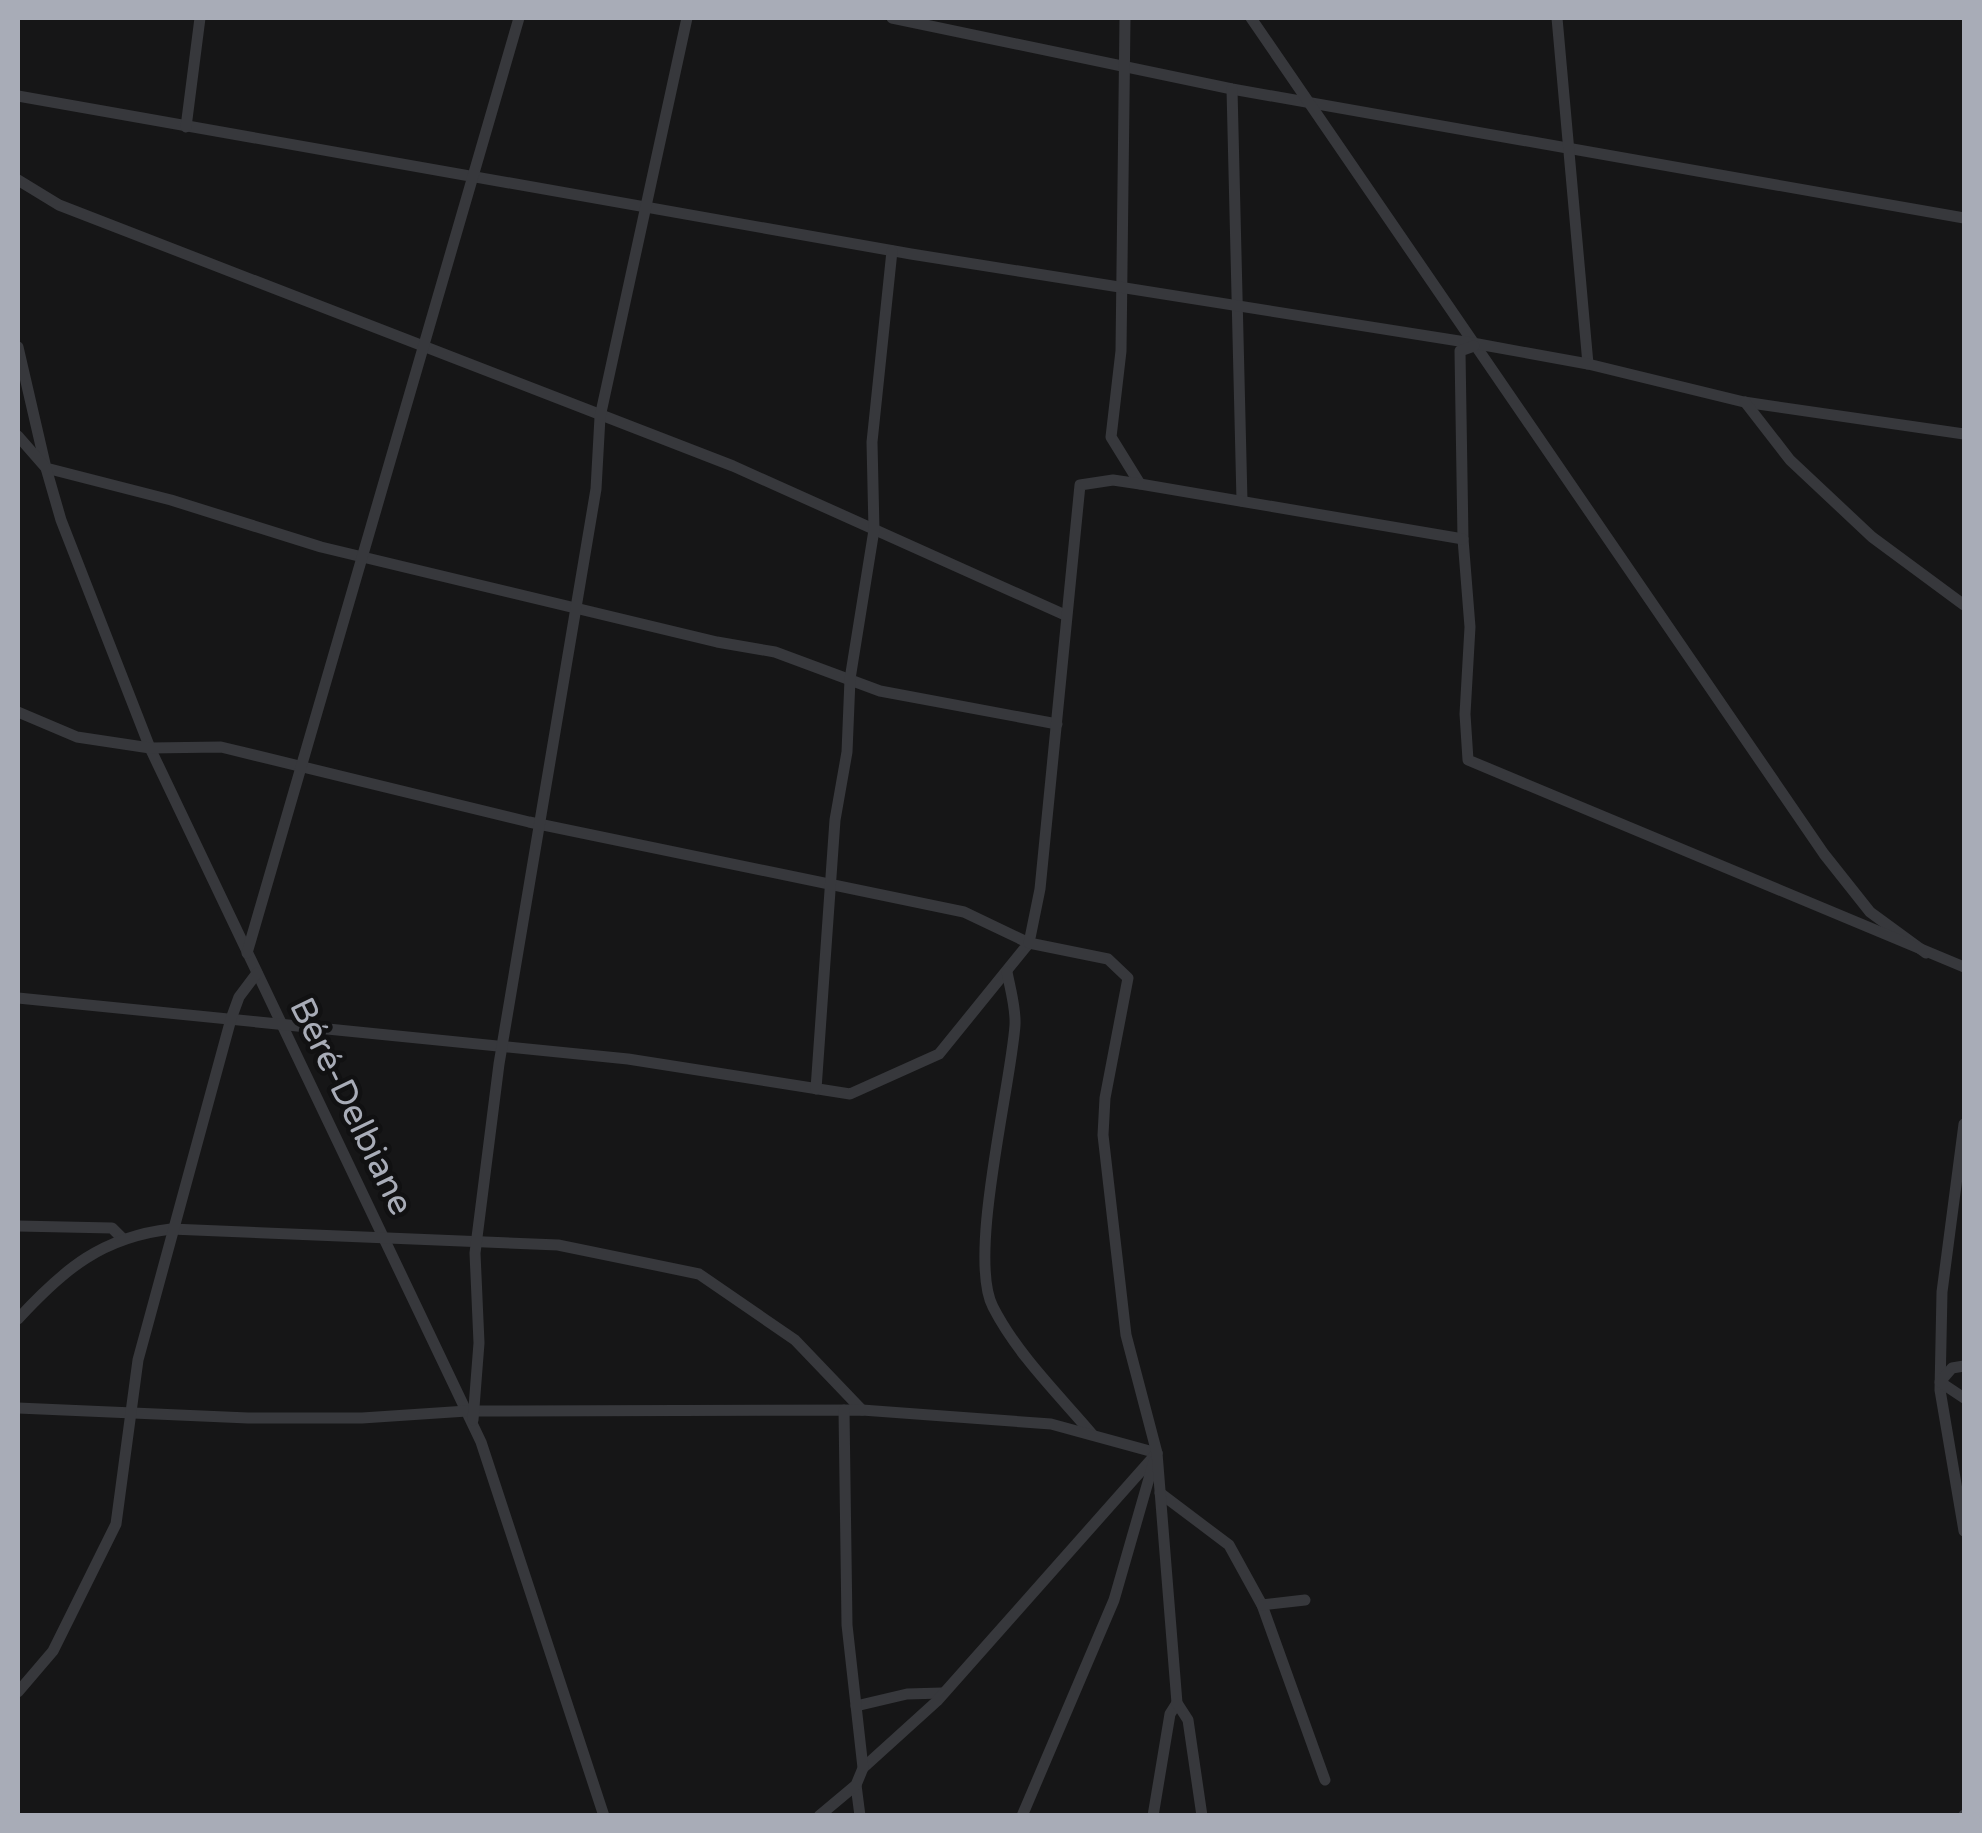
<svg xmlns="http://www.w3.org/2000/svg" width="1982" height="1833" viewBox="0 0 1982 1833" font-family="'Varela Round',sans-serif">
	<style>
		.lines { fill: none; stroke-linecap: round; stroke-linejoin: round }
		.minor { stroke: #37383c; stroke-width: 11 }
		.labels { text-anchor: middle; stroke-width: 9; stroke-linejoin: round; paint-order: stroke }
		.street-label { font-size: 35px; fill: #a8acb7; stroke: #111112 }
	</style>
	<rect width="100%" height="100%" fill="#161617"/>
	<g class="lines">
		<g class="minor">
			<path d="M892,18L1232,89L1964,218"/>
			<path d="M1125,18L1121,351L1111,437L1140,484"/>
			<path d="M1251,18L1824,854L1870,912L1926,953"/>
			<path d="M1557,18L1588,364"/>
			<path d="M1232,89L1242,501"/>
			<path d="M18,96L911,254L1478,344L1588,364L1744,402L1964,434"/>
			<path d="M186,127L200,18"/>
			<path d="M18,180L59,205L733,466L1065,615"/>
			<path d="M1474,346L1460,351L1463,539L1470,627L1465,714L1468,760L1964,967"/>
			<path d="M18,347L46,468L171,500L321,547L717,642L775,652L880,691L1057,724"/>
			<path d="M1745,402L1790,460L1872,537L1964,605"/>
			<path d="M18,436L46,468L61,520L150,748L481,1442L604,1816"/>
			<path d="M18,712L77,737L150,748L221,747L529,822L964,912L1029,943L939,1054L850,1094L628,1059L18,998"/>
			<path d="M247,953L519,18"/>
			<path d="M1007,972C1010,988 1016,1008 1015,1025C1011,1085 967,1258 993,1307C1017,1354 1058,1394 1092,1434"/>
			<path d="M816,1089L835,820L847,752L850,679L874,530L872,442L892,251"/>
			<path d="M1964,1124L1942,1292L1940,1390L1964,1531"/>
			<path d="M18,1226L112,1228L122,1238"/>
			<path d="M18,1319C64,1269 102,1237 171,1229L558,1245L699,1274L795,1340L862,1410"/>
			<path d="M1964,1366L1952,1368L1940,1382L1964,1398"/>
			<path d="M18,1408L248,1418H362L467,1411"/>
			<path d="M474,1411L862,1410L1051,1424L1157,1453"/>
			<path d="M473,1420L479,1343L475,1253L499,1064L596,489L600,417L687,18"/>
			<path d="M1160,1493L1229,1545L1262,1605L1325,1780"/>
			<path d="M1262,1605L1305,1600"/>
			<path d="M18,1692L53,1651L116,1524L138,1360L231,1019L239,997L257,973"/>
			<path d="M856,1706L907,1694L942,1693"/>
			<path d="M863,1768L937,1701L1157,1453"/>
			<path d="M856,1785L860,1816"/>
			<path d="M819,1816L856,1785L863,1768L847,1625L844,1410"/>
			<path d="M1022,1816L1114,1600L1154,1461"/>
			<path d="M1153,1816L1170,1714L1177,1703"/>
			<path d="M1202,1816L1188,1720L1177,1703L1157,1453L1126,1335L1103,1135L1105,1098L1128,978L1108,959L1029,943L1040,889L1080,485L1113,480L1140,484L1463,539"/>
			<path d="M1964,1816V1815"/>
		</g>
	</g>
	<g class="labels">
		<g class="street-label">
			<text transform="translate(352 1106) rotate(64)" y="12">Béré-Delbiane</text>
		</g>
	</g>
	<rect width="1982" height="1833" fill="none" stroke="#a8acb7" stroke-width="40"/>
</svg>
